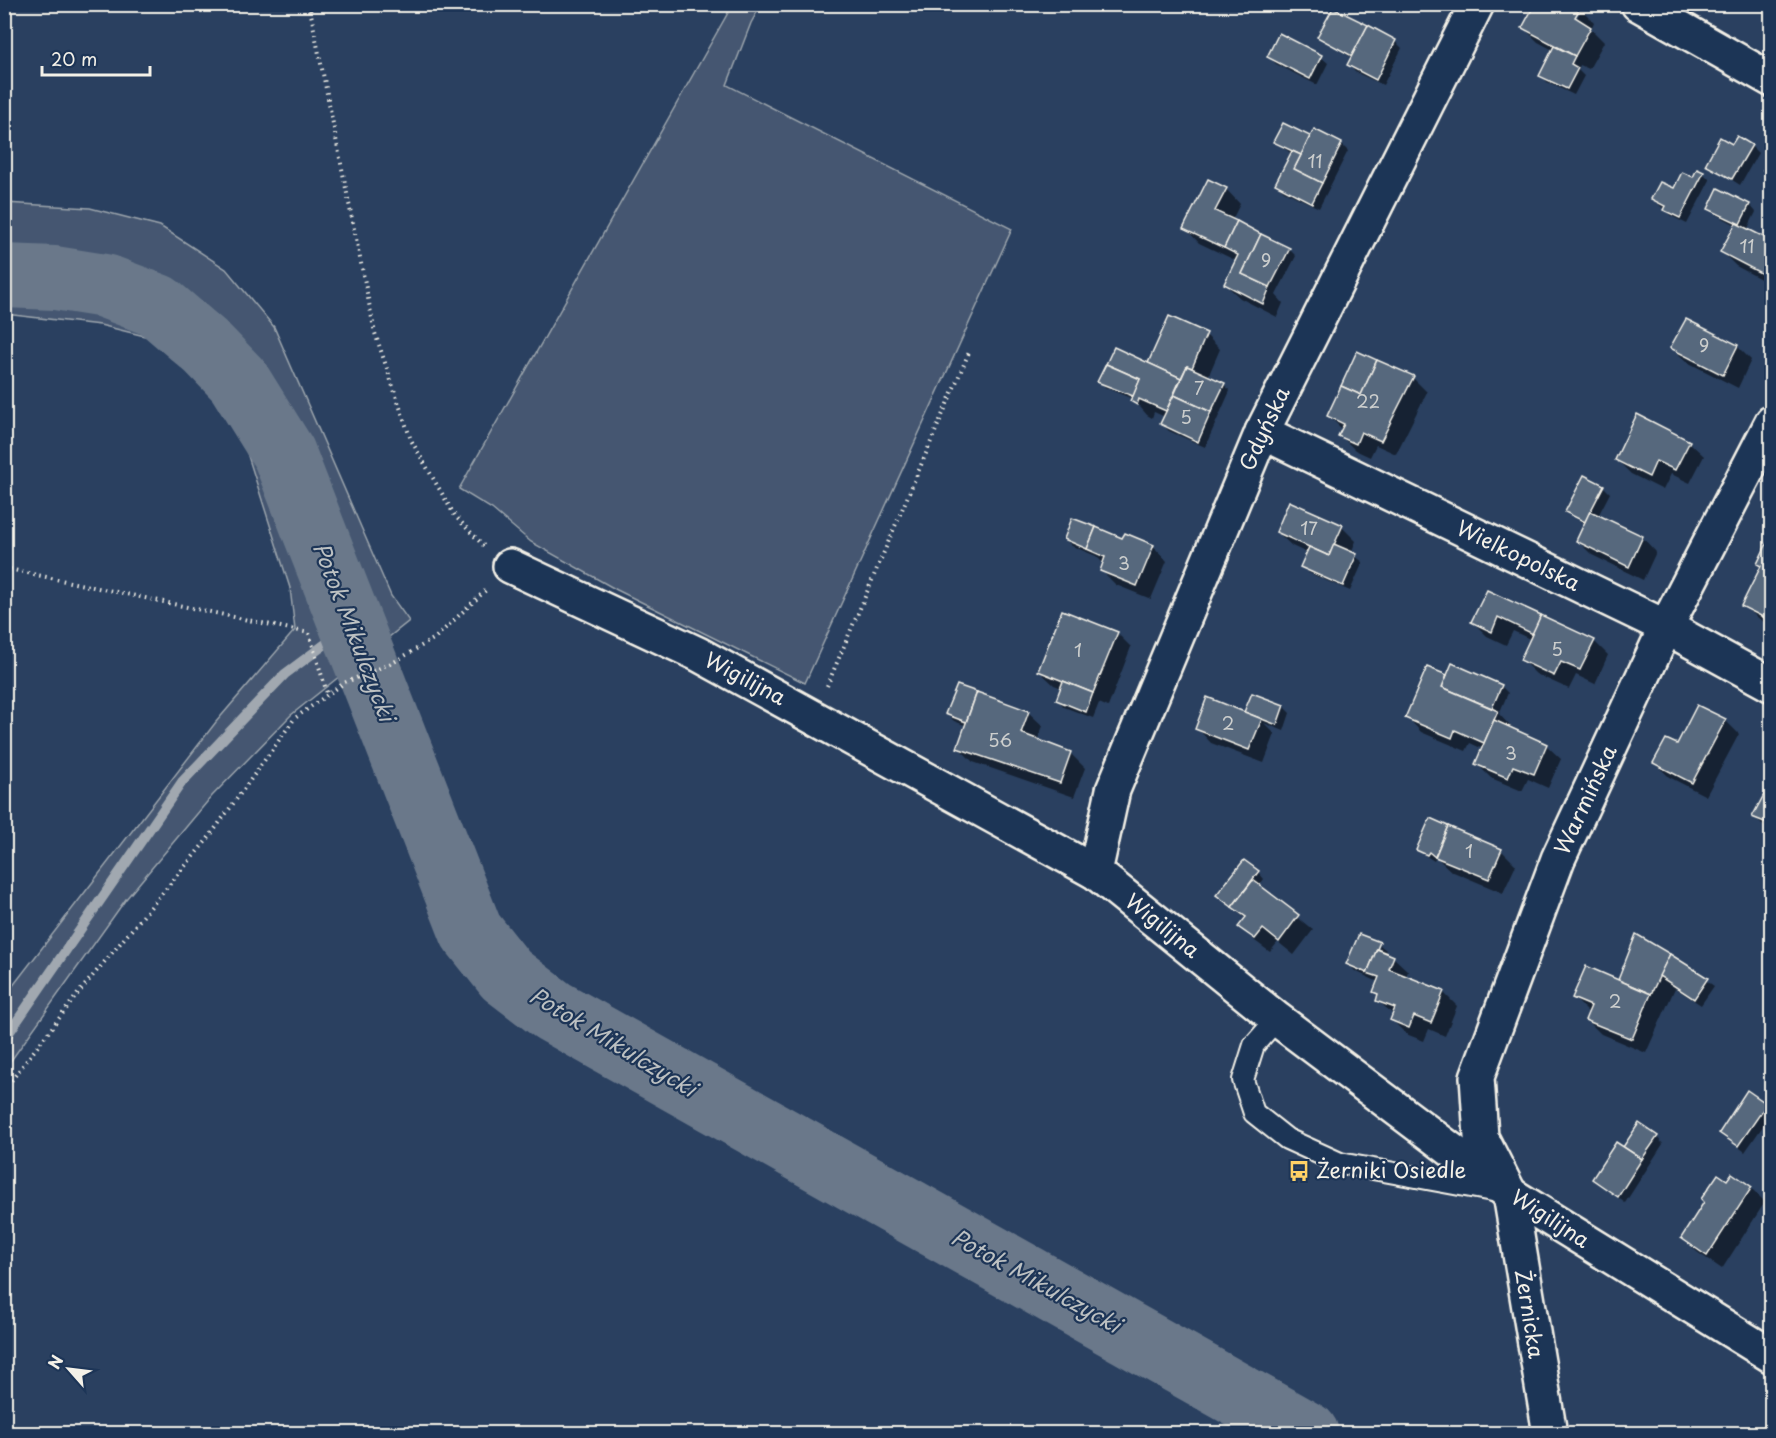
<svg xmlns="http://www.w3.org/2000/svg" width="1776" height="1438" viewBox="0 0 1776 1438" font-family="'Playpen Sans',sans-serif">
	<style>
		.green { fill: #445771; stroke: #9ca4ac; stroke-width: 1.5 }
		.shadow { fill: #0007; fill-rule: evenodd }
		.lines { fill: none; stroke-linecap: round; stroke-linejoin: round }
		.stream { stroke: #a1a8b0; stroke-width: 10 }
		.river { stroke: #6a788a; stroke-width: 64 }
		.building { fill: #56677d; stroke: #f4f1e8; stroke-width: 1.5 }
		.service-casing { stroke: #f4f1e8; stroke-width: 24 }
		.minor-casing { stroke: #f4f1e8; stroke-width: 38 }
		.path { stroke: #f4f1e8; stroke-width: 4; stroke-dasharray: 1.5 4.5; stroke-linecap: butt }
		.service { stroke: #1d3557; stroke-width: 20 }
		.minor { stroke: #1d3557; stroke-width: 33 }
		.labels { text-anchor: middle; stroke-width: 4.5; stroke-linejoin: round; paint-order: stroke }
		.number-label { font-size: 18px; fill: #cccecd }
		.street-label { font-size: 21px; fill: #f4f1e8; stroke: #1d3557 }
		.poi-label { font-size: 21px; fill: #f4f1e8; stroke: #1d3557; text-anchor: start }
		.water-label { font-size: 22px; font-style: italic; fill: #bdc1c2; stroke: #1d3557 }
	</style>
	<rect width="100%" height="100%" fill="#2a4060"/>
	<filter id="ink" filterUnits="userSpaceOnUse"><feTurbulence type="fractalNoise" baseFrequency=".0167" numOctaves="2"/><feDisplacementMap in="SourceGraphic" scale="12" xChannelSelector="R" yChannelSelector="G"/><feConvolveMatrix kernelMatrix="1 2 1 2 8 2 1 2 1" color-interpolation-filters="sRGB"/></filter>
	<g filter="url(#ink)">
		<g class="green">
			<path d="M733,4L761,5L751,23L727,85L1012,229L805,683L617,590L531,542L492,509L459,489Z"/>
			<path d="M5,203L90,208L160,226L226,269L274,327L391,596L409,621L291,715L212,796L126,899L5,1069V996L216,722L295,630L290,588L242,437L181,345L100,325L5,314Z"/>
		</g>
		<g class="shadow">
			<path d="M1580,8L1594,22L1591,29L1604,42L1589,69L1580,65L1578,70L1584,76L1574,95L1547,82L1541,75L1553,50L1538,42L1524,28ZM1577,12H1580L1573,25L1570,23Z"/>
			<path d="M1280,35L1321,57L1328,63L1317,85L1276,64L1269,57Z"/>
			<path d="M1319,36L1395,41L1402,48L1383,85L1355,72L1349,65L1352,58Z"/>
			<path d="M1284,125L1311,138L1341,144L1348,151L1319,208L1284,191L1277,184L1292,154L1275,142Z"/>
			<path d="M1751,146L1758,153L1740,185L1707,164Z"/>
			<path d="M1703,173L1710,180L1687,224L1671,216L1653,199Z"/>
			<path d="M1226,189L1240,204L1232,220L1289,249L1296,256L1276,295L1283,303L1277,317L1240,298L1225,284L1237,261L1199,243L1185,228Z"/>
			<path d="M1719,190L1750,205L1756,212L1747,230L1772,243V285L1736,266L1722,252L1736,225L1717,215L1710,208Z"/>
			<path d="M1206,335L1220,349L1208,377L1224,384L1230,391L1205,447L1169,431L1162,424L1165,417L1154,412L1152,418L1147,415L1133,399L1106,388L1099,381L1149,365Z"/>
			<path d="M1737,346L1751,360L1738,388L1687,362L1672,348Z"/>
			<path d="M1379,363L1413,378L1427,392L1396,454L1376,445L1370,457L1355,450L1340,435L1343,430L1329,416Z"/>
			<path d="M1689,442L1704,456L1690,483L1671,474L1663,490L1631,474L1617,460Z"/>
			<path d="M1603,486L1610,493L1598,516L1642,537L1656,552L1643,580L1592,555L1578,541L1586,525L1567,512Z"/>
			<path d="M1342,527L1356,541L1351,553L1363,562L1350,591L1309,573L1302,566L1307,553L1292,546L1277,532Z"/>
			<path d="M1065,539L1123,540L1153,546L1167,561L1151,599L1116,585L1101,570L1104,564L1096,556L1072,546Z"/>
			<path d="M1772,542V612L1766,624L1743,606L1762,567L1758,564Z"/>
			<path d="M1487,592L1594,641L1608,655L1595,684L1576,675L1569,689L1536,674L1522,660L1532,640L1513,631L1506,645L1487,636L1473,622Z"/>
			<path d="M1117,633L1131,647L1108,707L1099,703L1093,718L1064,707L1058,700L1062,688L1054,685L1039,671Z"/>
			<path d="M1428,669L1448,677L1501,686L1508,693L1499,714L1511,727L1510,729L1546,745L1561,759L1548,788L1528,779L1522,791L1491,778L1476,763L1483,749L1470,743L1466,751L1421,732L1407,717Z"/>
			<path d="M957,687L1028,712L1043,726L1037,741L1071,754L1085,768L1074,797L973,762L959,748L967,726L954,721L947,714Z"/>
			<path d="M1253,695L1284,707L1290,713L1284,731L1264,723L1275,734L1264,763L1211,743L1197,728L1245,714Z"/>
			<path d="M1725,720L1739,734L1706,796L1669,777L1655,763L1678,746Z"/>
			<path d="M1772,794V832L1754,817Z"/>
			<path d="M1417,850H1501L1516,865L1503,893L1451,871L1436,857L1434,861Z"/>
			<path d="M1258,872L1264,879L1259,886L1313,930L1294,955L1278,942L1270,952L1255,941L1240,927L1246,919L1225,901Z"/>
			<path d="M1359,936L1379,943L1375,951H1378L1380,945L1386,950L1384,954L1393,957L1408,971L1406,977L1443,992L1457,1006L1445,1036L1429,1029L1424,1041L1406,1034L1392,1020L1394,1015L1377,1000L1379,996L1374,992L1378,982L1355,971L1348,964Z"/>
			<path d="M1669,955L1714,986L1701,1005L1675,988L1646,1053L1601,1034L1587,1020L1588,1012L1574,998L1619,982Z"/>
			<path d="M1766,1105L1772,1113L1745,1152L1721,1133Z"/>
			<path d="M1657,1137L1663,1144L1625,1203L1594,1179Z"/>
			<path d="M1751,1188L1765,1202L1722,1269L1697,1252L1683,1238Z"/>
		</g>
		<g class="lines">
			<path class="stream" d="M4,1040L182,782L285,674L351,625"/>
			<path class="river" d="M4,276L55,278L105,286L158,306L208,349L238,380L284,454L471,931L506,975L553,1011L1307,1434"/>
		</g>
		<g class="building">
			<path d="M1535,4H1576L1581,7L1575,17L1591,27L1575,56L1522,28Z"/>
			<path d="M1333,8L1368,25L1352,56L1317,37Z"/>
			<path d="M1368,25L1396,40L1376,80L1347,65Z"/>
			<path d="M1279,33L1322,55L1310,79L1267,57Z"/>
			<path d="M1554,46L1575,56L1571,64L1578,68L1567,89L1539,76Z"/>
			<path d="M1283,123L1310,136L1301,155L1273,142Z"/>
			<path d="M1314,129L1342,143L1322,183L1294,169Z"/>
			<path d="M1737,136L1752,145L1732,179L1705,165L1720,137L1732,144Z"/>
			<path d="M1292,151L1301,155L1294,169L1322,183L1312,203L1275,184Z"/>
			<path d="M1772,154V174L1763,170Z"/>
			<path d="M1697,169L1704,172L1680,218L1663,210L1665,206L1651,199L1660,182L1674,188L1682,172L1693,177Z"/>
			<path d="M1208,179L1227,188L1215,211L1237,221L1224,248L1183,229Z"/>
			<path d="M1718,188L1750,204L1740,224L1708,209Z"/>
			<path d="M1237,221L1261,234L1242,274L1270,287L1263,304L1224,284L1238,255L1224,248Z"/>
			<path d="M1736,223L1772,241V279L1720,252Z"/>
			<path d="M1261,234L1290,248L1270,287L1242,274Z"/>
			<path d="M1169,316L1207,333L1192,368L1187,366L1181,378L1148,363Z"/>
			<path d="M1686,319L1738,345L1723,375L1670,348Z"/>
			<path d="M1114,347L1181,378L1166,411L1139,399L1137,405L1130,401L1140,379L1106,364Z"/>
			<path d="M1357,351L1377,360L1361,395L1341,386Z"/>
			<path d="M1377,360L1414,376L1381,441L1361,432L1356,444L1338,436L1344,424L1327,416L1341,386L1361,395Z"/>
			<path d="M1106,364L1140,379L1133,396L1097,382Z"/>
			<path d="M1187,366L1225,383L1211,412L1174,395Z"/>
			<path d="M1174,395L1211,412L1198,442L1160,424Z"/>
			<path d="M1637,414L1690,441L1675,470L1656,461L1649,477L1615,460Z"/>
			<path d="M1584,475L1604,485L1585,522L1565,512Z"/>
			<path d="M1289,501L1343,525L1329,556L1276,532Z"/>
			<path d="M1590,511L1643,536L1629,567L1576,541Z"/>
			<path d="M1072,518L1096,527L1087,549L1064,539Z"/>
			<path d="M1096,527L1122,538L1125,533L1154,545L1137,586L1100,571L1105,557L1087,549Z"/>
			<path d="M1769,539L1772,540L1769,620L1741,606L1761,566L1757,564Z"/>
			<path d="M1334,544L1357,554L1343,586L1300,567L1309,547L1329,556Z"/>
			<path d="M1487,590L1541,615L1533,634L1498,617L1492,632L1471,622Z"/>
			<path d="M1062,610L1118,632L1093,693L1038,671Z"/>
			<path d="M1541,615L1595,640L1580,670L1561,662L1554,676L1520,660Z"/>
			<path d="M1452,663L1502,685L1492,708L1442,687Z"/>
			<path d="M1427,667L1447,675L1442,687L1498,711L1484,743L1455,730L1452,738L1405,718Z"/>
			<path d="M1063,681L1093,693L1086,712L1056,700Z"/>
			<path d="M957,685L977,692L966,722L945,714Z"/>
			<path d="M977,692L1029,711L1021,733L1071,752L1060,783L957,748Z"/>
			<path d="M1252,693L1284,705L1277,725L1244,712Z"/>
			<path d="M1207,697L1262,719L1249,750L1195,729Z"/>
			<path d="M1697,705L1726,719L1692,783L1653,763L1666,739L1677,744Z"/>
			<path d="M1494,720L1547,744L1534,774L1513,766L1508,778L1475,764Z"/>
			<path d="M1772,790V825L1752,817L1766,791Z"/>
			<path d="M1430,818L1448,826L1435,857L1429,852L1427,855L1416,850Z"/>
			<path d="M1448,826L1502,849L1489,879L1435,857Z"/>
			<path d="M1244,860L1259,871L1232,907L1216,895Z"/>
			<path d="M1253,880L1299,915L1279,942L1263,929L1255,939L1238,927L1246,917L1232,907Z"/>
			<path d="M1359,934L1380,942L1367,973L1346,964Z"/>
			<path d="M1636,934L1670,954L1651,994L1618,980Z"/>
			<path d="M1377,949L1394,956L1389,969L1444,991L1431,1023L1414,1016L1409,1028L1390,1020L1395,1008L1376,1001L1378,994L1373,992L1379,977L1367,973Z"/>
			<path d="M1670,954L1708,978L1694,999L1659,976Z"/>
			<path d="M1586,966L1651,994L1632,1039L1585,1020L1591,1006L1572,998Z"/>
			<path d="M1747,1090L1767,1104L1738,1146L1719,1133Z"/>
			<path d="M1639,1123L1658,1136L1642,1159L1623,1147Z"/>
			<path d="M1616,1142L1642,1159L1618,1197L1592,1179Z"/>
			<path d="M1732,1173L1752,1187L1707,1256L1681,1238L1704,1202L1701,1199L1718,1174L1727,1180Z"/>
		</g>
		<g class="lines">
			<defs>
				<path id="service" d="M1277,1019L1254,1045L1243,1080L1254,1113L1287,1139L1340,1163L1498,1192"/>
				<g id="minor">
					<path d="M1638,4L1772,80"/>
					<path d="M1262,432L1666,627L1772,685"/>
					<path d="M510,566L698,654L1095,872L1277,1019L1510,1194L1772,1356"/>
					<path d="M1095,872L1113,790L1262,432L1477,4"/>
					<path d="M1550,1434L1510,1194L1481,1137L1477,1077L1558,859L1666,627L1772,422"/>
				</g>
			</defs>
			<use href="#service" class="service-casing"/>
			<use href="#minor" class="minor-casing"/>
			<g class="path">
				<path d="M309,4L375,333L411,440L455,516L484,546"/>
				<path d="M4,568L309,633L327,693"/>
				<path d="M827,686L970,350"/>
				<path d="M4,1090L80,991L207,840L295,718L344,683L394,662L435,638L486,590"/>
			</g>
			<use href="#service" class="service"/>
			<use href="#minor" class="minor"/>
		</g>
	</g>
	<defs>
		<symbol id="bus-bare" viewBox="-9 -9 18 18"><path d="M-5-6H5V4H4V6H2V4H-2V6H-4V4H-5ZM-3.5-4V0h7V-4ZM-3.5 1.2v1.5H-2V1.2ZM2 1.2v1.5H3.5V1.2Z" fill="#ffd166" stroke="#1d3557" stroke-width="2.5" paint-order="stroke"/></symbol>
	</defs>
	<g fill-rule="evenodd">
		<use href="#bus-bare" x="1284" y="1156" width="30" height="30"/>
	</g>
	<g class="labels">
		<g class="number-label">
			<text x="1315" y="168">11</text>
			<text x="1747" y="253">11</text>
			<text x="1266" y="267">9</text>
			<text x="1704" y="352">9</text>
			<text x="1199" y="395">7</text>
			<text x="1368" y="408">22</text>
			<text x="1186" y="424">5</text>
			<text x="1309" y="535">17</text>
			<text x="1124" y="570">3</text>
			<text x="1557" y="656">5</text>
			<text x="1078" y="657">1</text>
			<text x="1228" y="730">2</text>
			<text x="1000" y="747">56</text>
			<text x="1511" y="760">3</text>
			<text x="1469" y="858">1</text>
			<text x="1615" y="1008">2</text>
		</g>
		<g class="street-label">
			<text transform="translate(1265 429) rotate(-65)" y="7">Gdyńska</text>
			<text transform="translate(1518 556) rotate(26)" y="7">Wielkopolska</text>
			<text transform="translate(745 679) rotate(28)" y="7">Wigilijna</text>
			<text transform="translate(1586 800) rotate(-65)" y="7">Warmińska</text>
			<text transform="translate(1162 926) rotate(39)" y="7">Wigilijna</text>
			<text transform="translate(1550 1219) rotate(33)" y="7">Wigilijna</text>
			<text transform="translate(1529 1314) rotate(81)" y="7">Żernicka</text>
		</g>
		<g class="poi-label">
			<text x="1316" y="1178">Żerniki Osiedle</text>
		</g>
		<g class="water-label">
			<text transform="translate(354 632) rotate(69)" y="8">Potok Mikulczycki</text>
			<text transform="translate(613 1042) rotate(31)" y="8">Potok Mikulczycki</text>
			<text transform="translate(1036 1281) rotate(29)" y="8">Potok Mikulczycki</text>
		</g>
	</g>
	<rect width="1776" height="1438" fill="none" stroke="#1d3557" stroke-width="24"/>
	<rect x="12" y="12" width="1752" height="1414" fill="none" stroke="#f4f1e8" stroke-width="2" filter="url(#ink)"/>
	<g transform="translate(69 1369) rotate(298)" stroke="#1d3557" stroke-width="4.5" paint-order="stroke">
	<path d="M0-4.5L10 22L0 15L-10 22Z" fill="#f4f1e8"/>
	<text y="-9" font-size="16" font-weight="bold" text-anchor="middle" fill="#f4f1e8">N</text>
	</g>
	<path d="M42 66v9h108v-9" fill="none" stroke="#f4f1e8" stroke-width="3"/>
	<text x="51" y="66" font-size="18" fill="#f4f1e8" stroke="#1d3557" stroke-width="4.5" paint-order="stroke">20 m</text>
</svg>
